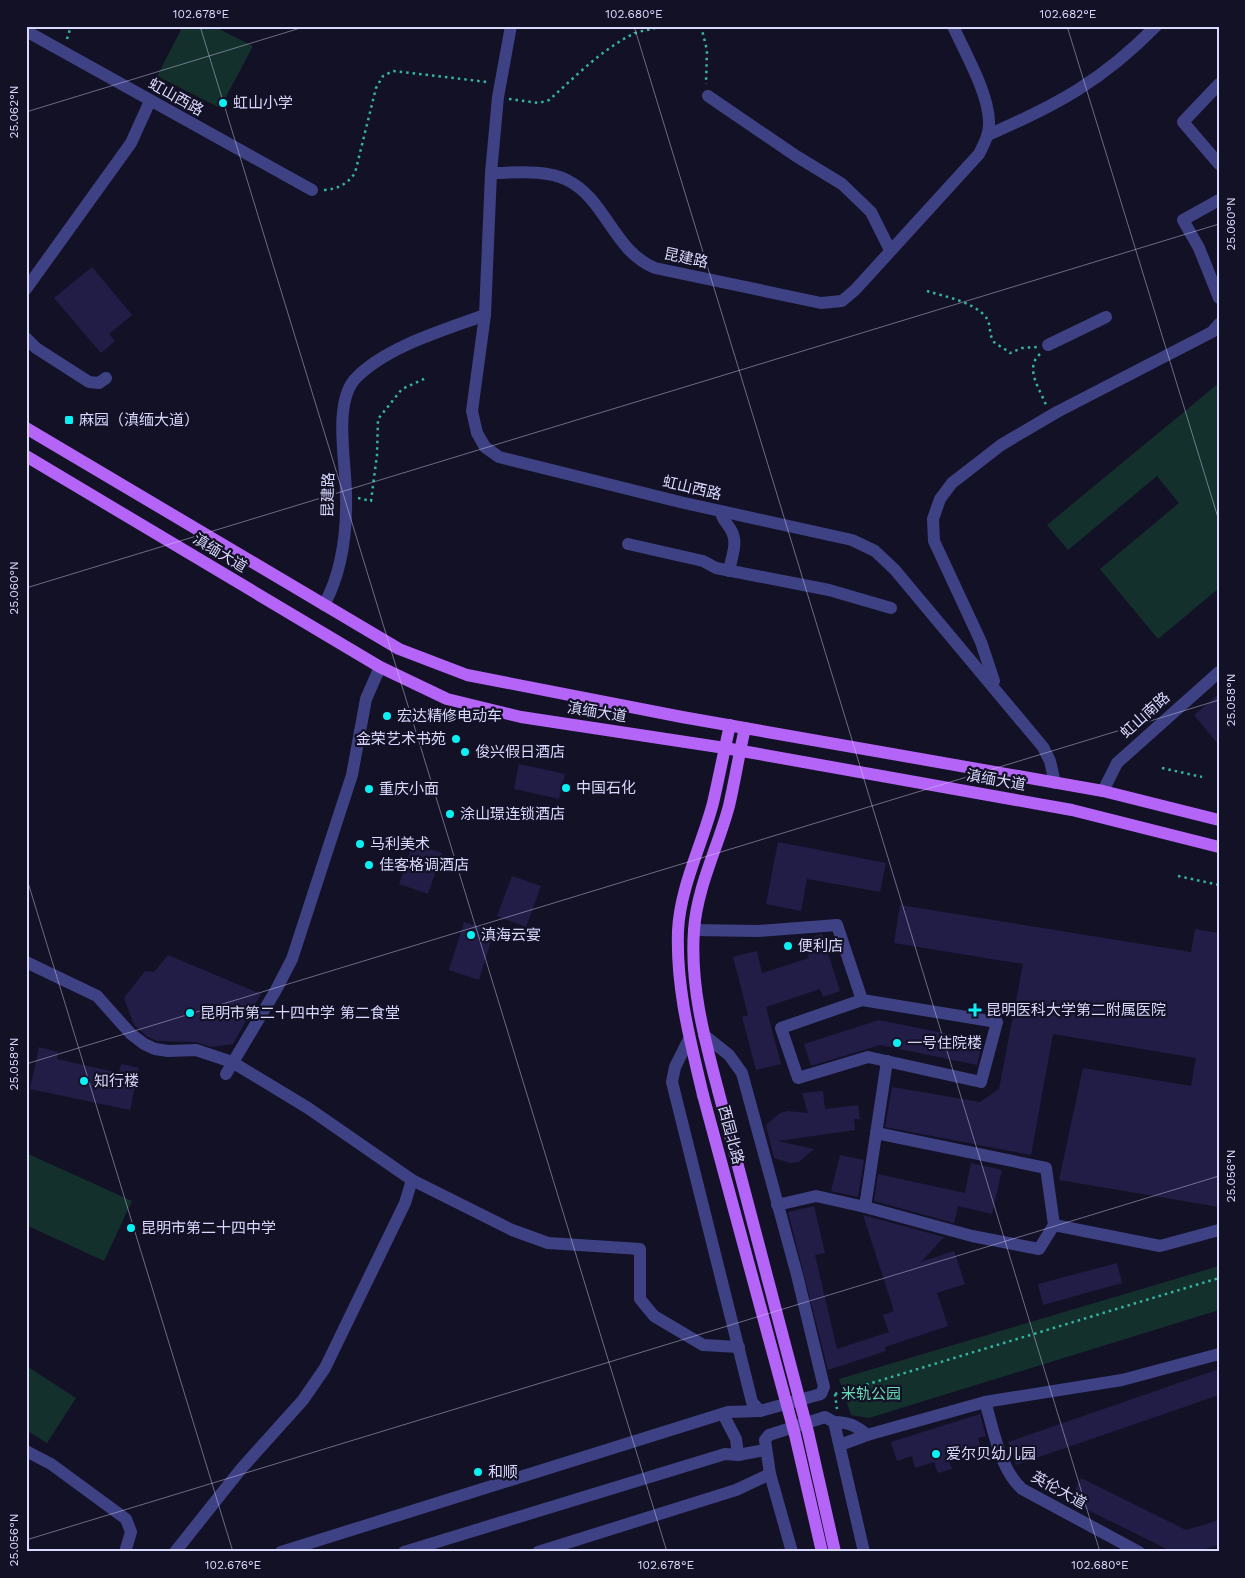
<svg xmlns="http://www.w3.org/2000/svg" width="1245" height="1578" viewBox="0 0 1245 1578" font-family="'Work Sans','Noto Sans SC',sans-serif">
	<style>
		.green { fill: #14302d }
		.building { fill: #221d46 }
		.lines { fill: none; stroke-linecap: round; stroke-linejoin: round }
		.path { stroke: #35b4a2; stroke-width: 2.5; stroke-dasharray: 2.5 4; stroke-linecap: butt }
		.minor { stroke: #3e4183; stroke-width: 12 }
		.major { stroke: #b564f8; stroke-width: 12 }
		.major-bridge { stroke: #b564f8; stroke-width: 12 }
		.ticks { fill: none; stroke: #d9d8fd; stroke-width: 1; stroke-opacity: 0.45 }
		.poi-dot { fill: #0cf0f4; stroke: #131126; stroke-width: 2 }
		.labels { text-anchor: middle; stroke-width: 4.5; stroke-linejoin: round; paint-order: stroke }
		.street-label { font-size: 15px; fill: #d9d8fd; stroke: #131126 }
		.poi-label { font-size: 15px; fill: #d9d8fd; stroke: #131126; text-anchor: start }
		.park-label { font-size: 15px; fill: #66dbb4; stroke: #131126 }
		.neatline { fill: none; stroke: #d9d8fd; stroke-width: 2 }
		.ticks-label { font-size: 12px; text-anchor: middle; fill: #d9d8fd }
	</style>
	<rect width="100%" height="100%" fill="#131126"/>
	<g class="green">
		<path d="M183,26H213L253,46L220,108L157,76Z"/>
		<path d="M1219,383V588L1158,639L1100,569L1179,503L1157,476L1068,550L1047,525Z"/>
		<path d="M26,1153L132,1201L104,1261L26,1225Z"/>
		<path d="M1219,1266V1310L869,1418L851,1415L839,1379Z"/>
		<path d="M28,1367L76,1398L47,1443L26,1430Z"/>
	</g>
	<g class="building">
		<path d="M92,267L132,315L109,334L115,341L101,353L54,298Z"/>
		<path d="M1219,694V745L1194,715Z"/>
		<path d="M519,764L565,774L559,799L514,789Z"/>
		<path d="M778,842L886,863L880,892L807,879L801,911L766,904Z"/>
		<path d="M413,843L442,853L428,894L399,884Z"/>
		<path d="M512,876L541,886L526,927L497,916Z"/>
		<path d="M900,905L1191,952L1195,929L1219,933V1207L1059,1180L1083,1068L1191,1086L1196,1058L1053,1034L1031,1155L885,1127L892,1087L980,1102L999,1089L1023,964L894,943Z"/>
		<path d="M464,922L494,931L479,980L449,970Z"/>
		<path d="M822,934L840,991L823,997L820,989L766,1007L781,1064L756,1070L742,1017L748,1015L733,957L757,951L762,973L809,958L803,940Z"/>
		<path d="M168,955L261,994L233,1044L212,1047L196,1042L157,1041L148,1037L134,1025L124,998L145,971L154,972Z"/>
		<path d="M879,1020L983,1041L977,1065L880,1045L811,1066L804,1044Z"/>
		<path d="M39,1047L58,1052L57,1059L119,1073L121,1064L139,1068L130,1110L30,1089Z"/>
		<path d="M823,1091L825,1109L858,1105L860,1119H854L855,1130L778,1141L814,1149L799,1162L790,1163L774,1158L766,1125L780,1113L788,1111L808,1113L802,1093Z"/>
		<path d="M840,1155L864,1160L858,1197L831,1191Z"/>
		<path d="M971,1163L1002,1170L992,1214L958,1206L954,1223L874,1201L878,1174L965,1193Z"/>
		<path d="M814,1206L825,1253L815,1255L837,1349L889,1332L883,1315L894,1311L863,1215L944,1237L921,1262L954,1251L965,1284L937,1293L948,1326L885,1347L886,1351L828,1370L788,1212Z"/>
		<path d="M1117,1263L1122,1283L1043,1305L1038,1284Z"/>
		<path d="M1219,1369V1395L1016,1465L1008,1442Z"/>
		<path d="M980,1414L986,1436L978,1438L981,1447L948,1458L952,1469L938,1473L934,1462L915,1468L912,1456L897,1461L891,1442Z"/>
		<path d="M1081,1478L1186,1530L1219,1520V1545L1195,1552H1173L1070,1501Z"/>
	</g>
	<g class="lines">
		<g class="path">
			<path d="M634,26V33"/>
			<path d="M701,26L707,50L706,84"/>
			<path d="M67,39L71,26"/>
			<path d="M509,99L539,103L549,100C575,77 601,50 633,34C641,30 650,31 659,26"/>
			<path d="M324,190C338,189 347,184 355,173L376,88L383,76L393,71L487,82"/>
			<path d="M927,291C946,297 971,301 985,316C992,324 988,334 994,342C998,346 1006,349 1010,353L1022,348L1037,347"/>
			<path d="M1040,354C1024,368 1040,389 1046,405"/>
			<path d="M358,498L371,501L377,455L378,419L402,389L426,378"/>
			<path d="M1162,768L1202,777"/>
			<path d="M1178,876L1219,885"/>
			<path d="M835,1394L1219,1278"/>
			<path d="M835,1394L837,1409"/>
		</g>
		<g class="minor">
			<path d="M511,26L498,97L491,173L485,315L472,411L477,433L485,447L499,457L680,502L852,540L875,551L895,570L1043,747L1050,761L1055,783"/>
			<path d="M26,31L312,190"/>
			<path d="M1219,84L1183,122L1219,164"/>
			<path d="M708,96L796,156L842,184L871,212L890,250"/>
			<path d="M988,135C1057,105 1102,81 1156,26"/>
			<path d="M491,173C514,173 545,169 567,180C606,199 613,251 655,268L821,303L842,301L855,290L979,154C984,144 990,133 989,121C988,92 965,53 953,26"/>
			<path d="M1219,200L1183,220L1199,248L1219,298"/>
			<path d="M26,289L131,143L150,101"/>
			<path d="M26,338L36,348L89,382L99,383L106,378"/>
			<path d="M1048,345L1106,317"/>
			<path d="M721,512C723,522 728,523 732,532C738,543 731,559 729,571"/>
			<path d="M628,544L703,561L716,568L829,590L891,608"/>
			<path d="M324,605C342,572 347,532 346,494C346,463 333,404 355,379C385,347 444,330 485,315"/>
			<path d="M994,681L981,642L934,541L933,519L940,499L952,483L1001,445L1057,412L1212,332L1219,324"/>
			<path d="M1103,791L1117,763L1219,672"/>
			<path d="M694,930L758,931L837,925L862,1000L997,1022L981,1082L868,1057L798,1078L781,1028L862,1000"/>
			<path d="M26,962L97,996L131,1034L144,1044L155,1049L168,1051L196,1050L232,1062L308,1108L412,1180L512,1230L548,1243L640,1249V1299L654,1316L703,1345L739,1347"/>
			<path d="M689,1039L675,1067L672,1082L752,1402L760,1411"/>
			<path d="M226,1074L276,990L292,959L352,775L366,699L380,667"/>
			<path d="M777,1205L816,1196L865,1207L887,1061"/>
			<path d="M865,1207L972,1236L1039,1249L1054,1225L1046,1168L876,1133"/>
			<path d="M1054,1225L1160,1246L1219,1230"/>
			<path d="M985,1402C994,1430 999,1468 1022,1489L1139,1552"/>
			<path d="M723,1414L736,1439L738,1455L765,1450"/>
			<path d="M834,1422C848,1422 857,1426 867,1435L840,1445"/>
			<path d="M867,1435L985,1402L1122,1380L1219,1354"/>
			<path d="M26,1451L51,1464L126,1519L131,1532L125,1552"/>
			<path d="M175,1552L241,1469L303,1400L325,1368L405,1203L412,1180"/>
			<path d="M281,1552L728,1412L760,1411L821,1394L824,1387L797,1275L742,1073L729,1055L704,1035"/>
			<path d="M404,1552L725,1454L738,1455"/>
			<path d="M538,1552L736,1490L770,1474"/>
			<path d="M792,1552L770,1474L765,1440L769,1435L825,1417L834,1422L864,1552"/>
		</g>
		<g class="major">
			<path d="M26,428L399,649L467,675L682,717L1103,791L1219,820"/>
			<path d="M26,456L380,667L447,699L521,717L725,748L1072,810L1219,847"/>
			<path d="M718,1090C704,1037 690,985 694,930C697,887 718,847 729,806C735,780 739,754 745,728"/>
			<path d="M703,1095C690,1040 676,988 678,931C680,887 702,845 713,803C719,777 724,751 730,725"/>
		</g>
		<g class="major-bridge">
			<path d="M718,1090L808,1432L835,1552"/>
			<path d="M703,1095L795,1435L822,1552"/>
		</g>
	</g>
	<path class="ticks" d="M200,26L667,1552M634,26L1100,1552M1067,26L1219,521M26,112L307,26M26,588L1219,224M26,876L233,1552M26,1064L1219,700M26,1540L1219,1176"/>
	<g class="poi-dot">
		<circle cx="223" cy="103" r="5"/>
		<rect x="64" y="415" width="10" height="10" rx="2.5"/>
		<circle cx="387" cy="716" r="5"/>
		<circle cx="456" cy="739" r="5"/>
		<circle cx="465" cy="752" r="5"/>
		<circle cx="566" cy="788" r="5"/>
		<circle cx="369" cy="789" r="5"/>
		<circle cx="450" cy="814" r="5"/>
		<circle cx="360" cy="844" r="5"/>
		<circle cx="369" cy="865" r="5"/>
		<circle cx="471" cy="935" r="5"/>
		<circle cx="788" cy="946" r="5"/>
		<path d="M972.5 1002.5h5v5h5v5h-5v5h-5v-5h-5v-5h5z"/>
		<circle cx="190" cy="1013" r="5"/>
		<circle cx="897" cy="1043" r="5"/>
		<circle cx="84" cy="1081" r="5"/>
		<circle cx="131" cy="1228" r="5"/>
		<circle cx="936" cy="1454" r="5"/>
		<circle cx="478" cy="1472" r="5"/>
	</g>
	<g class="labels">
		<g class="street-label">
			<text transform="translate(176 97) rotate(29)" y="5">虹山西路</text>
			<text transform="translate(686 258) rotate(12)" y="5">昆建路</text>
			<text transform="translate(692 488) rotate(13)" y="5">虹山西路</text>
			<text transform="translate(328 495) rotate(-89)" y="5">昆建路</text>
			<text transform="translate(220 553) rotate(31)" y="5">滇缅大道</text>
			<text transform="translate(597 712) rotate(9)" y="5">滇缅大道</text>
			<text transform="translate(1145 715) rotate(-42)" y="5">虹山南路</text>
			<text transform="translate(996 780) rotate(10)" y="5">滇缅大道</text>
			<text transform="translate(731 1135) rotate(75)" y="5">西园北路</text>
			<text transform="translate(1059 1490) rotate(29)" y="5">英伦大道</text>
		</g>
		<g class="poi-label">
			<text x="233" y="108">虹山小学</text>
			<text x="79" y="425">麻园（滇缅大道）</text>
			<text x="397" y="721">宏达精修电动车</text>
			<text x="446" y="744" text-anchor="end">金荣艺术书苑</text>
			<text x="475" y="757">俊兴假日酒店</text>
			<text x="576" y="793">中国石化</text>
			<text x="379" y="794">重庆小面</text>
			<text x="460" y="819">涂山璟连锁酒店</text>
			<text x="370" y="849">马利美术</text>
			<text x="379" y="870">佳客格调酒店</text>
			<text x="481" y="940">滇海云宴</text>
			<text x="798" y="951">便利店</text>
			<text x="986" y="1015">昆明医科大学第二附属医院</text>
			<text x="200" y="1018">昆明市第二十四中学 第二食堂</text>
			<text x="907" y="1048">一号住院楼</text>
			<text x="94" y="1086">知行楼</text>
			<text x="141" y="1233">昆明市第二十四中学</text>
			<text x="946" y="1459">爱尔贝幼儿园</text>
			<text x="488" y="1477">和顺</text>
		</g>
		<g class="park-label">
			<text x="871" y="1399">米轨公园</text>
		</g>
	</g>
	<rect width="1245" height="1578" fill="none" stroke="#131126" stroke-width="55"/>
	<rect x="28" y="28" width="1190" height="1522" class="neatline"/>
	<g class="ticks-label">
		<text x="201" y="18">102.678°E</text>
		<text x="634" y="18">102.680°E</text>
		<text x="1068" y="18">102.682°E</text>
		<text transform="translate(14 112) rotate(-90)" y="4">25.062°N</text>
		<text transform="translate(1231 224) rotate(-90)" y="4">25.060°N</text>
		<text transform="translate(14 588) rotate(-90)" y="4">25.060°N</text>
		<text transform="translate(1231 700) rotate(-90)" y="4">25.058°N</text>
		<text transform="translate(14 1064) rotate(-90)" y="4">25.058°N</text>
		<text transform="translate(1231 1176) rotate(-90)" y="4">25.056°N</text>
		<text transform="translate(14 1540) rotate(-90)" y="4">25.056°N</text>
		<text x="233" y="1569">102.676°E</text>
		<text x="666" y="1569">102.678°E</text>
		<text x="1100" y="1569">102.680°E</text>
	</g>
</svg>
